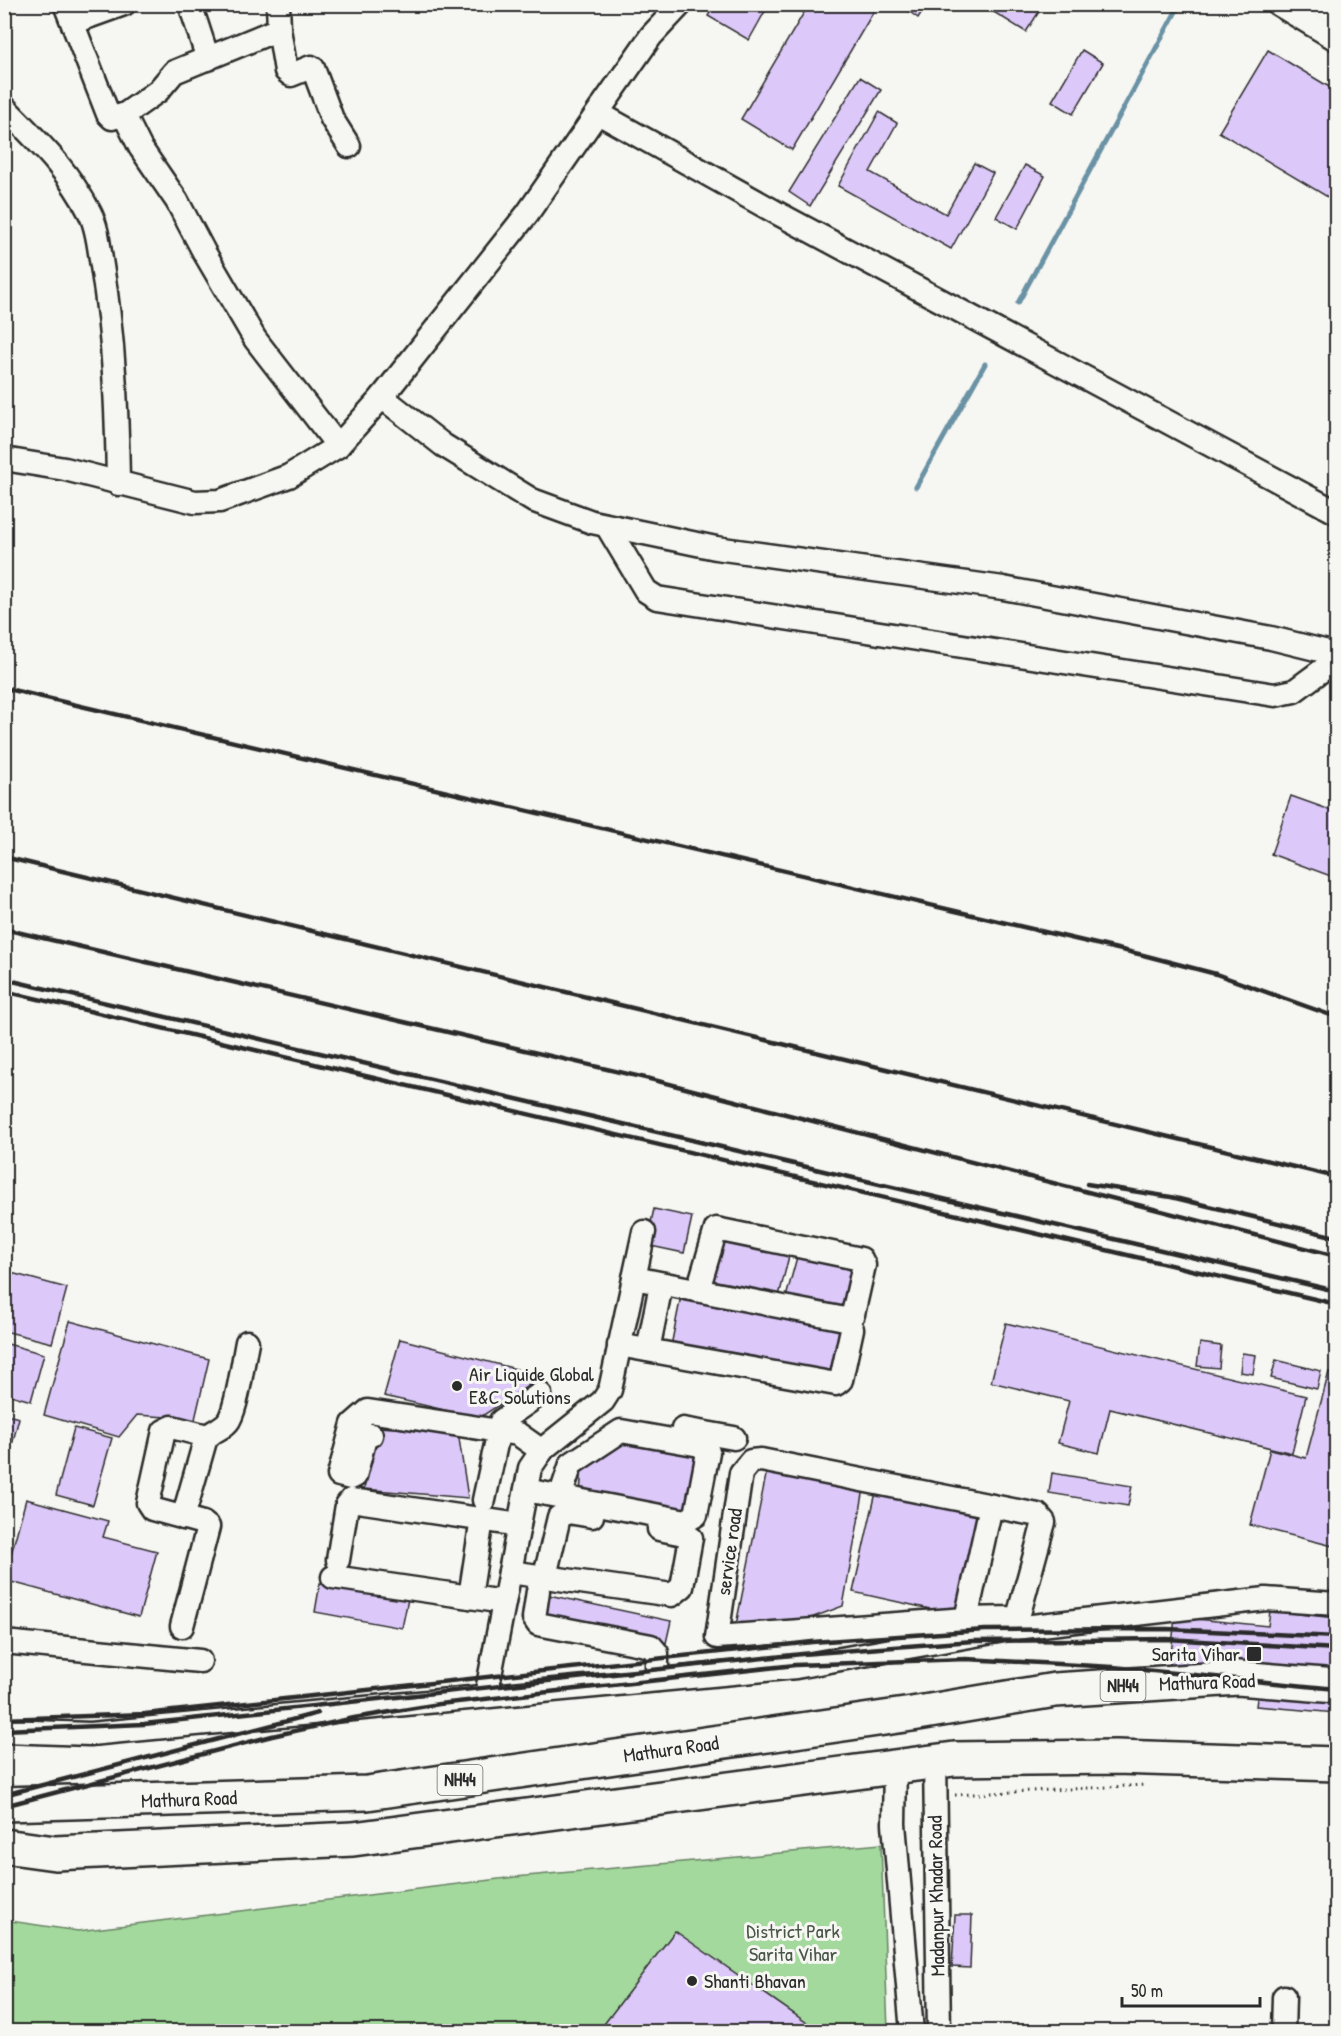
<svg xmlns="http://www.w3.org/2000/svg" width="1341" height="2036" viewBox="0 0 1341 2036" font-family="'Patrick Hand',sans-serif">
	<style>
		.green { fill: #a3d99d; stroke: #678264; stroke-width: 1.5 }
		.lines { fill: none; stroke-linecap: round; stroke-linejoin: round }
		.stream { stroke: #6a92a5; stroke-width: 5 }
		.building { fill: #dcc8f9; stroke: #2b2b2b; stroke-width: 1.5 }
		.minor-casing { stroke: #2b2b2b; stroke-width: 27 }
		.highway-casing { stroke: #2b2b2b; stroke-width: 38 }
		.path { stroke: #2b2b2b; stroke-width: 3; stroke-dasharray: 1.5 4.5; stroke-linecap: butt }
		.minor { stroke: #f6f6f2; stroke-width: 22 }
		.highway { stroke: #f6f6f2; stroke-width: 33 }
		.rail { stroke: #2b2b2b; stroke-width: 4.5 }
		.poi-dot { fill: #2b2b2b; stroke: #f6f6f2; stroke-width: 2 }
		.labels { text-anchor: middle; stroke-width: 6; stroke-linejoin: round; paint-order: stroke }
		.shield { fill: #f6f6f2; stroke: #686867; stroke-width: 1.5 }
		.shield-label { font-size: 18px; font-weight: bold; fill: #2b2b2b }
		.poi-label { font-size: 20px; fill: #2b2b2b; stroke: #f6f6f2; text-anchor: start }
		.street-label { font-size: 20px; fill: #2b2b2b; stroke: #f6f6f2 }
		.park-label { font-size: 20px; fill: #495648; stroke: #f6f6f2 }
	</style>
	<rect width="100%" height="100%" fill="#f6f6f2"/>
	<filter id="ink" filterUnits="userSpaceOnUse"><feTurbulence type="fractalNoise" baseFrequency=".0167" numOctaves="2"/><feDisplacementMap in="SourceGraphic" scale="12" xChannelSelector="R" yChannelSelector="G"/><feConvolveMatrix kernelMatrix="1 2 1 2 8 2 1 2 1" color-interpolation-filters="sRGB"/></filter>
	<g filter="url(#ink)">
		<path class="green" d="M881,1844L888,2031H5L4,1920L78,1931L515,1877Z"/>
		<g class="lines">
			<g class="stream">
				<path d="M1018,303L1180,4"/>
				<path d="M916,487L985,364"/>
			</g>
		</g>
		<g class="building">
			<path d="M715,4H769L749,40L708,16Z"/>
			<path d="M809,4H863L874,11L792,150L741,119Z"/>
			<path d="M899,4H927L918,18Z"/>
			<path d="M996,4H1044L1026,32L992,11Z"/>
			<path d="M1082,50L1103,63L1073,114L1052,101Z"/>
			<path d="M1268,50L1336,91V202L1219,132Z"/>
			<path d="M860,77L881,90L810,206L789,192Z"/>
			<path d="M879,112L897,123L870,172L946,214L974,163L993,173L951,249L838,186Z"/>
			<path d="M1025,165L1045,176L1017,229L996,217Z"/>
			<path d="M1291,796L1336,812V878L1271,854Z"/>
			<path d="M654,1209L692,1217L684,1253L646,1245Z"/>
			<path d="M716,1234L790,1252L777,1304L703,1285Z"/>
			<path d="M800,1246L858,1261L843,1317L785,1301Z"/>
			<path d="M4,1271L67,1288L52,1343L4,1331Z"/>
			<path d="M681,1296L848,1332L835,1382L671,1346Z"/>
			<path d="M70,1321L209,1359L193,1428L181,1418L137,1415L119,1437L44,1415Z"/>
			<path d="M1006,1323L1306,1396L1292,1453L1110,1409L1099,1453L1058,1443L1069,1401L991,1382Z"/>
			<path d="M400,1339L543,1376L479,1418L384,1396Z"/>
			<path d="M4,1343L44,1354L31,1401L4,1393Z"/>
			<path d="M1200,1343L1221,1346L1219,1368L1197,1366Z"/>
			<path d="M1242,1353L1256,1355L1253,1374L1240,1372Z"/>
			<path d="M1276,1360L1321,1371L1317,1389L1271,1378Z"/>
			<path d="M1329,1372L1336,1374V1532L1333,1546L1250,1525L1270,1449L1306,1458Z"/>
			<path d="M4,1414L19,1418L9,1457L4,1456Z"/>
			<path d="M377,1427L458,1432L468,1498L364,1489Z"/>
			<path d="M74,1428L112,1438L93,1505L56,1495Z"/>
			<path d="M630,1435L699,1457L687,1517L580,1496L582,1464Z"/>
			<path d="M768,1465L865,1483L843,1606L779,1630L734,1635Z"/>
			<path d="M1052,1473L1132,1486L1128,1506L1049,1493Z"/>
			<path d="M877,1488L985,1511L962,1616L853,1592Z"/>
			<path d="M26,1499L108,1521L103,1537L157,1551L139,1617L4,1580Z"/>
			<path d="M320,1583L408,1599L402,1628L315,1612Z"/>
			<path d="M544,1594L671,1621L666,1643L539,1616Z"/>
			<path d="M1270,1611L1336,1618V1713L1256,1706L1258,1691L1168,1683L1175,1617L1268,1626Z"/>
			<path d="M955,1915H972L970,1968L952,1967Z"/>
			<path d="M675,1931L820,2032H598Z"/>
		</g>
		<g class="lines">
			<defs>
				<g id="minor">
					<path d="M65,4L108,114L112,118L126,114"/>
					<path d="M190,4L208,59"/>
					<path d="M278,4L279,29L174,72L158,91L127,113L125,117L140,147L177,201L204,252L255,339L338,446"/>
					<path d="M1278,4L1336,39"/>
					<path d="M1320,4L1336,14"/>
					<path d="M74,22L124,4"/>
					<path d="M279,29L286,71L291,75L311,67L313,68L332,119L349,146"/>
					<path d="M4,107C38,142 67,168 90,213C98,229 99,248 102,266C114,338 117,410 118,484"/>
					<path d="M598,113L779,214L1336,512"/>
					<path d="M382,397L443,445L532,500L592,522L716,548L1003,588L1271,638L1336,654"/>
					<path d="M4,459L65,469L195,502L220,501L289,476L338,446L382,397L527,214L651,36L681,4"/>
					<path d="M607,526L646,591L657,598L1275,695L1294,691L1336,660"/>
					<path d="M634,1278L845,1319L853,1314L864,1265L861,1259L716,1229L698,1290"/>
					<path d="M619,1345L836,1384L841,1380L852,1329"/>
					<path d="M648,1350L660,1290"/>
					<path d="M683,1429L734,1438"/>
					<path d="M371,1435L365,1438L355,1476L351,1478L339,1475L353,1424L368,1411L518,1434L542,1451"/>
					<path d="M526,1490L686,1521L696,1515L708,1452L700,1445L621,1431L571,1464L560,1497"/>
					<path d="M484,1500L501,1421L540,1394"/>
					<path d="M183,1518L205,1441C210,1430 223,1430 229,1420C238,1404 243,1361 247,1342"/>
					<path d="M338,1560L347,1505L351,1500L519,1525"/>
					<path d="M510,1572L672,1595L682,1587L691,1538L684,1534L659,1529"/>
					<path d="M545,1576L559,1517L568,1512L592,1516"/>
					<path d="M333,1577L504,1602"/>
					<path d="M538,1591L534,1618L538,1624L651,1646L657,1653V1680"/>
					<path d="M470,1597L482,1519"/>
					<path d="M1012,1618L966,1619L717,1637L741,1473L751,1461L761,1460L1038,1515L1044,1522L1015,1628"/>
					<path d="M966,1619L991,1506"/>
					<path d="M182,1626L208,1527L203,1523L152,1509L148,1503L164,1431L172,1427L207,1436"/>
					<path d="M4,1642L200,1661"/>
					<path d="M486,1696L530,1468L543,1449L603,1401L610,1390L644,1232"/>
					<path d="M4,1731L90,1734L796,1667L1015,1628L1266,1599L1336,1604"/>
					<path d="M935,1760L939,2032"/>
					<path d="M895,1765L894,1824L912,2032"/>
					<path d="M1283,2032L1284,1997"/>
				</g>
				<g id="highway">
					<path d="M4,1804L367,1793L912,1714L1055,1690L1238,1678L1336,1686"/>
					<path d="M4,1846L55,1853L353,1839L954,1759L1116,1757L1336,1764"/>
				</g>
			</defs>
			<use href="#minor" class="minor-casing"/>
			<use href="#highway" class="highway-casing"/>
			<path class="path" d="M955,1795L1146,1785"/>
			<use href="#minor" class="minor"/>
			<use href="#highway" class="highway"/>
			<g class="rail">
				<path d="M4,688L1143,955L1216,974L1336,1017"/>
				<path d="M4,857L1336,1177"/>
				<path d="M4,929L654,1080L1336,1256"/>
				<path d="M4,979L1336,1291"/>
				<path d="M4,991L1336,1304"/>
				<path d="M1087,1184L1171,1197L1336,1237"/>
				<path d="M4,1719L145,1714L812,1642L985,1630L1167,1629L1336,1637"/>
				<path d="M4,1730L144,1724L802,1654L973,1641L1167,1639L1336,1649"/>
				<path d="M4,1795L318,1713"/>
				<path d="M4,1806L272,1736L354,1718L439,1704L795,1665L966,1659L1113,1667L1336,1689"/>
			</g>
		</g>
	</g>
	<g class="poi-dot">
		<circle cx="457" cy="1386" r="6"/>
		<rect x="1246" y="1646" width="16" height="16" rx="3"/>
		<circle cx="692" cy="1981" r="6"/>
	</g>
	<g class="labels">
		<g class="shield">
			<rect x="1100.5" y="1671" width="45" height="30" rx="4.5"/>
			<rect x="437.5" y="1765" width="45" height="30" rx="4.5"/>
		</g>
		<g class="shield-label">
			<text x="1123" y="1692">NH44</text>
			<text x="460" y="1786">NH44</text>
		</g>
		<g class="poi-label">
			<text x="469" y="1381">Air Liquide Global<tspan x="469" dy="23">E&amp;C Solutions</tspan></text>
			<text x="1240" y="1661" text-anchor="end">Sarita Vihar</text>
			<text x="704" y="1988">Shanti Bhavan</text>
		</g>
		<g class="street-label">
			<text transform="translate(729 1552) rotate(-82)" y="7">service road</text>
			<text transform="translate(1207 1682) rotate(-2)" y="7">Mathura Road</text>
			<text transform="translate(671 1749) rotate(-8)" y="7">Mathura Road</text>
			<text transform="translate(189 1799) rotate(-2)" y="7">Mathura Road</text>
			<text transform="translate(936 1896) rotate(-91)" y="7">Madanpur Khadar Road</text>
		</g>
		<g class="park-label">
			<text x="793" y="1938">District Park<tspan x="793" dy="23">Sarita Vihar</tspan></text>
		</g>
	</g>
	<rect width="1341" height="2036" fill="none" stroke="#f6f6f2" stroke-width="24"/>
	<rect x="12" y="12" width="1317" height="2012" fill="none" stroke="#2b2b2b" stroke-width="2" filter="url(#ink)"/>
	<path d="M1122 1997v9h138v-9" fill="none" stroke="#2b2b2b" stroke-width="3"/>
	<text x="1131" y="1997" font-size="18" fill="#2b2b2b" stroke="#f6f6f2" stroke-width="4.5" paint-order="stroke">50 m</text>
</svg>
